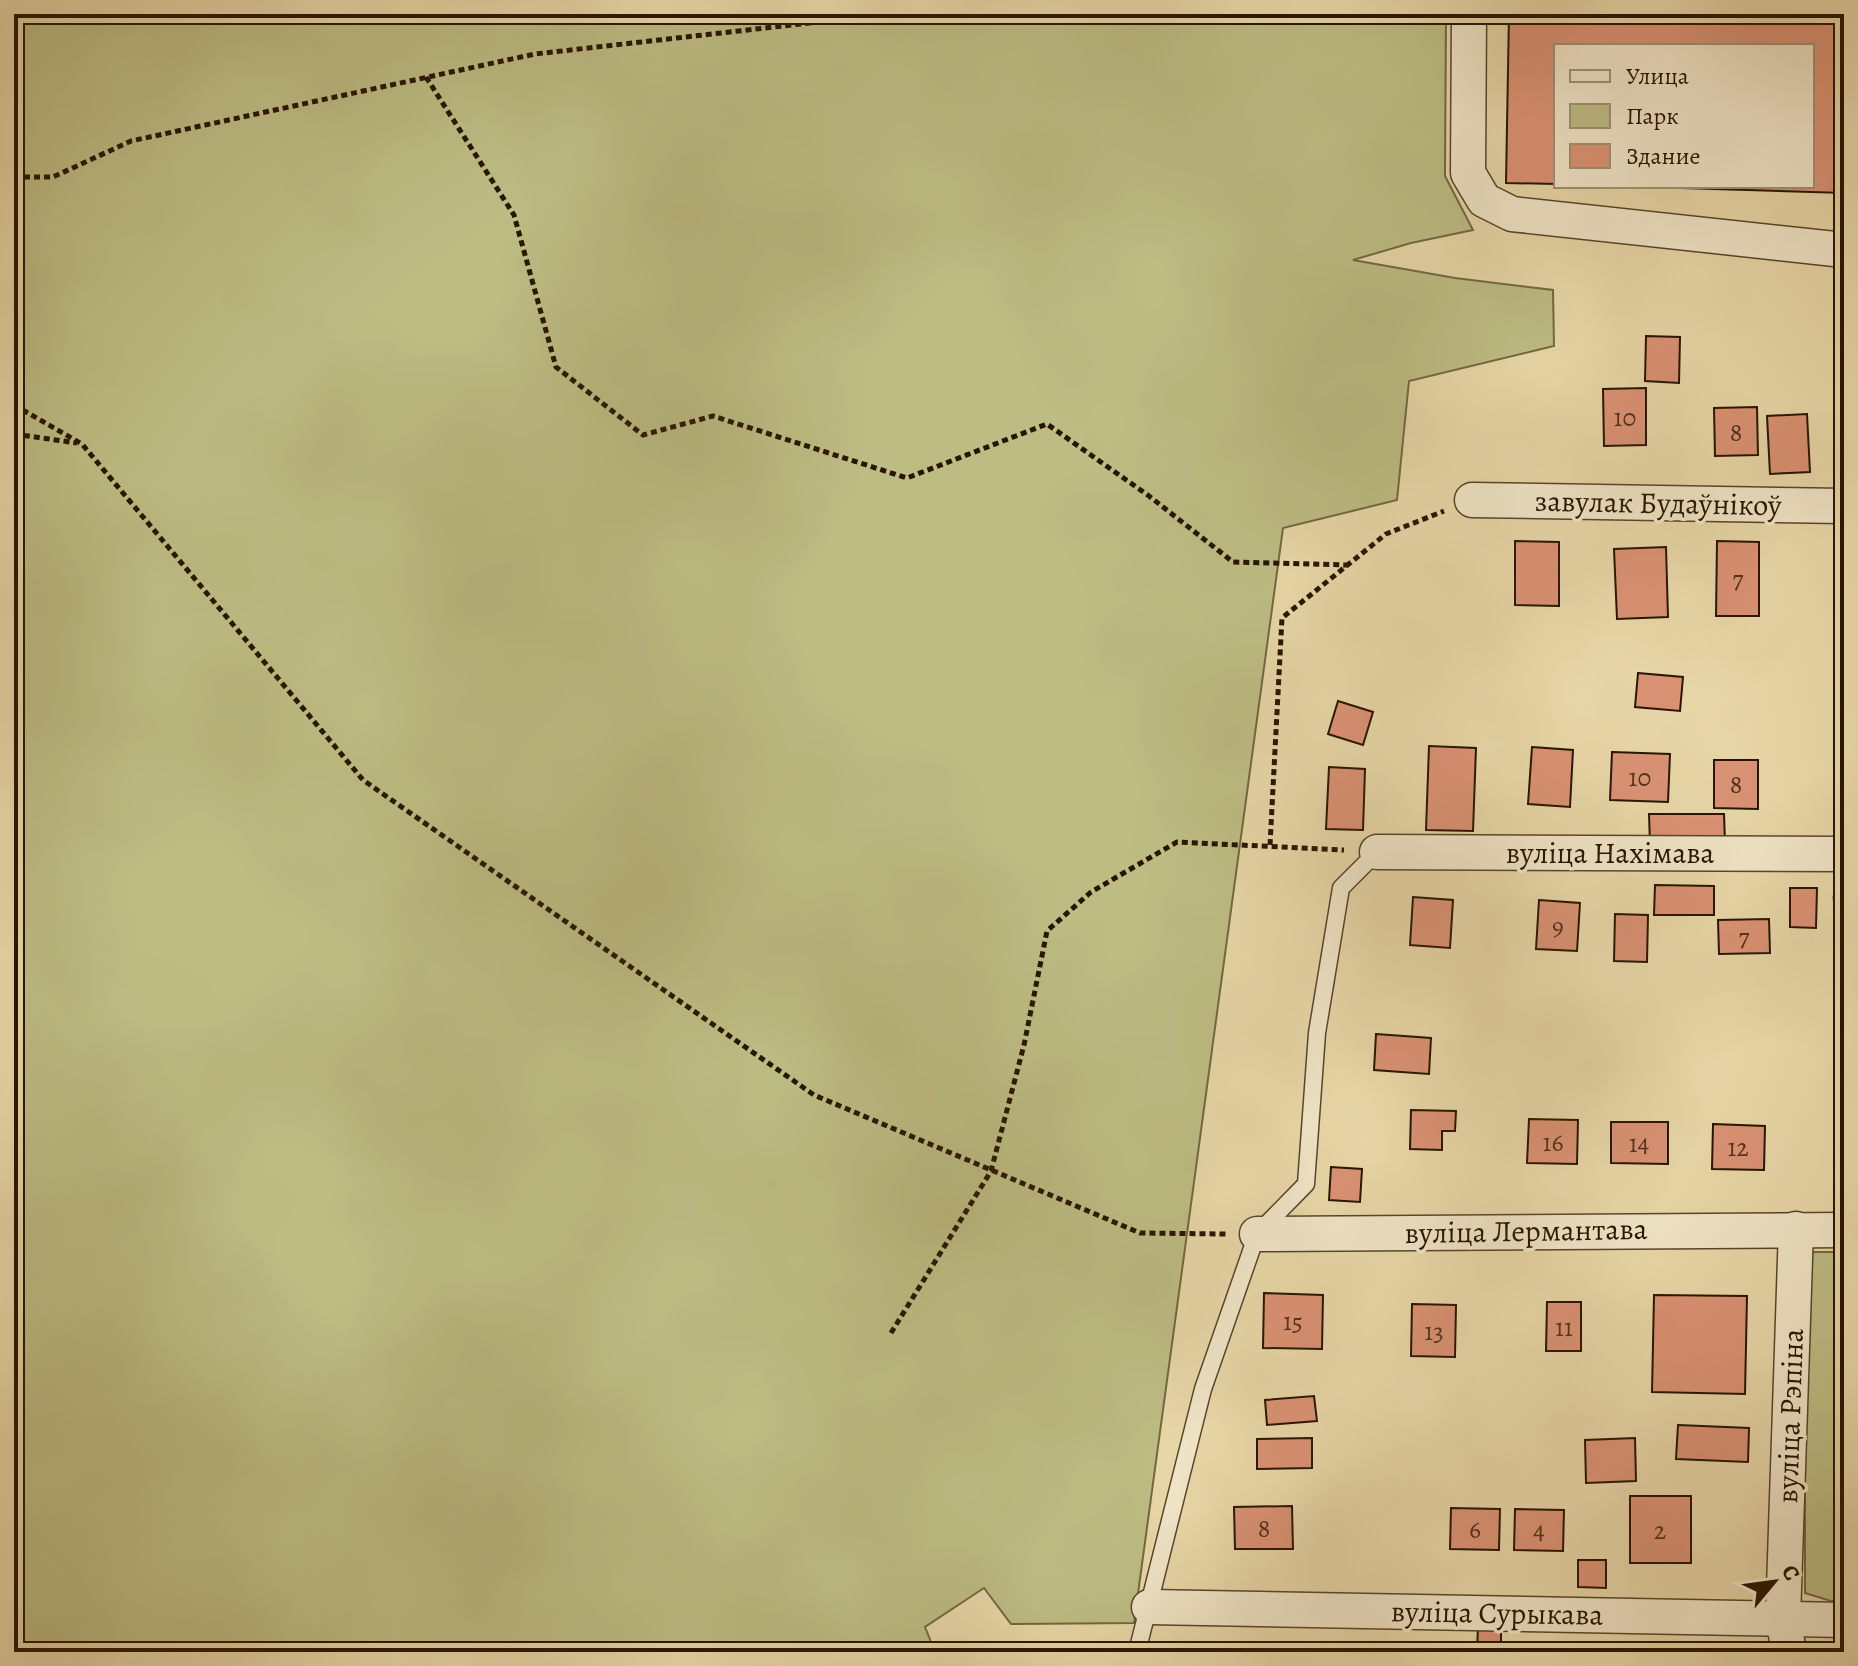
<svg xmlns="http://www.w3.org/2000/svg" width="1858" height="1666" viewBox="0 0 1858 1666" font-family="Alegreya,serif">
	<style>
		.green { fill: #bcbc83; stroke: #726842; stroke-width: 2 }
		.building { fill: #da9274; stroke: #281500; stroke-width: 2 }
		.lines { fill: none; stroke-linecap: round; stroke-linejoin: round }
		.lane-casing { stroke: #58452a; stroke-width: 19 }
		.street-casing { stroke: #58452a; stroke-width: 37 }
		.path { stroke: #281500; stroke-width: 5; stroke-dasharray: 6 4; stroke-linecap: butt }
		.lane { stroke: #efe4c6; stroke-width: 16 }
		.street { stroke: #efe4c6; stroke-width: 34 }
		.labels { text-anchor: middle; stroke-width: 7; stroke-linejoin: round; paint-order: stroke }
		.number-label { font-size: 26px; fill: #54341d }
		.street-label { font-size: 30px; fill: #281500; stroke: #efe4c6 }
	</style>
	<rect width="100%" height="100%" fill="#e7d6a7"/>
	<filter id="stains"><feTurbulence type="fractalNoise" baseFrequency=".0025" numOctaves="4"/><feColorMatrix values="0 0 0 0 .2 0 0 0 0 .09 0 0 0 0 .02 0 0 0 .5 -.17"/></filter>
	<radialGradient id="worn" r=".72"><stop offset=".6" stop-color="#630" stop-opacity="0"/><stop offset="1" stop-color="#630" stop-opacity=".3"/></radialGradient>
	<g class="green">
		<path d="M14,14H1446L1445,176L1473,230L1411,243L1353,260L1455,278L1553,290L1554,346L1409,381L1397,500L1283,528L1134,1623L1011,1624L984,1588L925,1627L935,1652H14Z"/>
		<path d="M1835,1001H1844V1215H1840Z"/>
		<path d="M1805,1252H1844V1601H1831L1805,1593Z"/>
	</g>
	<g class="building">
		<path d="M1509,14H1844V193L1614,186H1812V46H1556V184L1506,183Z"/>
		<path d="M1646,336L1680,337L1679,383L1645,381Z"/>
		<path d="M1646,388V445L1604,446L1603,389Z"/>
		<path d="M1757,407L1758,455L1715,456L1714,408Z"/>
		<path d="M1807,414L1810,472L1770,474L1767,416Z"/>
		<path d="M1515,541L1559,542V606L1515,605Z"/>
		<path d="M1717,541L1759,542V616H1716Z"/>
		<path d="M1666,547L1668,617L1617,619L1614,549Z"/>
		<path d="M1638,673L1683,677L1680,711L1635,707Z"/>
		<path d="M1338,701L1373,712L1363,745L1328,734Z"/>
		<path d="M1429,746L1476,748L1473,831L1426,830Z"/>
		<path d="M1532,747L1573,750L1570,807L1528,804Z"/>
		<path d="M1612,752L1670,754L1668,802L1610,800Z"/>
		<path d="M1714,760H1758V809L1714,808Z"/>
		<path d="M1329,767L1365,769L1363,830L1326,829Z"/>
		<path d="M1649,814H1724L1725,843L1650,844Z"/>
		<path d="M1655,885L1714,886V915H1654Z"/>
		<path d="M1790,888H1817L1816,928L1790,927Z"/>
		<path d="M1413,897L1453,900L1450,948L1410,945Z"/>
		<path d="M1539,900L1580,903L1577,951L1536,949Z"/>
		<path d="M1615,914L1648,915L1647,962L1614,961Z"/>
		<path d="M1769,919L1770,953L1719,954L1718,920Z"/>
		<path d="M1376,1034L1431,1038L1429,1074L1374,1070Z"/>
		<path d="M1411,1110L1456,1111L1455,1131H1442V1150L1410,1149Z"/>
		<path d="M1529,1119L1578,1120L1577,1164L1527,1163Z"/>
		<path d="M1611,1122H1668V1164L1611,1163Z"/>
		<path d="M1713,1124L1765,1126L1764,1170L1712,1169Z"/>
		<path d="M1331,1167L1362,1169L1360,1202L1329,1200Z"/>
		<path d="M1264,1293L1323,1295L1322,1349L1263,1348Z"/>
		<path d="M1654,1295L1747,1296L1745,1394L1652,1392Z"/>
		<path d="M1547,1302H1581V1351H1546Z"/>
		<path d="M1412,1304L1456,1305L1455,1357L1411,1356Z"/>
		<path d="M1314,1396L1317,1421L1267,1425L1265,1400Z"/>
		<path d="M1678,1425L1749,1428L1748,1462L1676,1459Z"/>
		<path d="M1312,1438V1468L1257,1469V1439Z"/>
		<path d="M1635,1438L1636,1481L1586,1483L1585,1440Z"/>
		<rect x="1630" y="1496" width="61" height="67"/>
		<path d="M1292,1506L1293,1549H1235L1234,1507Z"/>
		<path d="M1451,1508L1500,1509L1499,1550L1450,1549Z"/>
		<path d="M1515,1509L1564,1510L1563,1551L1514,1550Z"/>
		<path d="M1578,1560H1606V1588L1578,1587Z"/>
		<path d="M1478,1626L1501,1627V1652H1477Z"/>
	</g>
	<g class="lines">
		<defs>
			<path id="lane" d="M1137,1652L1203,1389L1257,1234L1306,1184L1317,1033L1341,888L1377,852"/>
			<g id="street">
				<path d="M1469,14L1468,173L1484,200L1512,214L1844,250"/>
				<path d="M1472,500L1844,506"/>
				<path d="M1377,852L1844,854"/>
				<path d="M1257,1234L1844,1230"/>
				<path d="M1149,1607L1844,1620"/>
				<path d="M1789,1652L1783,1618L1796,1229"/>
			</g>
		</defs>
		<use href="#lane" class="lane-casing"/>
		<use href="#street" class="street-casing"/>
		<g class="path">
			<path d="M426,77L514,215L556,367L643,435L713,416L907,478L1047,424L1149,496L1233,562L1348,565"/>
			<path d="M14,177H53L131,141L535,54L889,14"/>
			<path d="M14,405L82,444L363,780L814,1095L1140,1233L1226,1234"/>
			<path d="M14,434L77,443"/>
			<path d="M1270,845L1282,618L1386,534L1444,511"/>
			<path d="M1838,886L1835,892L1844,1096"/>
			<path d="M891,1333L991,1171L1024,1045L1047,931L1091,892L1177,842L1344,850"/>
		</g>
		<use href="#lane" class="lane"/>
		<use href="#street" class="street"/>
	</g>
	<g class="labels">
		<g class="number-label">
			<text x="1625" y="426">10</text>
			<text x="1736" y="441">8</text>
			<text x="1738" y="588">7</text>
			<text x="1640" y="786">10</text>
			<text x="1736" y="793">8</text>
			<text x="1558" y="935">9</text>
			<text x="1744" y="946">7</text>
			<text x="1553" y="1151">16</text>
			<text x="1639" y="1152">14</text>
			<text x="1738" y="1156">12</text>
			<text x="1293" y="1330">15</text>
			<text x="1564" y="1336">11</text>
			<text x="1434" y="1340">13</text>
			<text x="1264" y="1537">8</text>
			<text x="1475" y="1538">6</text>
			<text x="1539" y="1539">4</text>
			<text x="1660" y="1539">2</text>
		</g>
		<g class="street-label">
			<text transform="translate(1658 503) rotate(1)" y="10">завулак Будаўнікоў</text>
			<text x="1610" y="863">вуліца Нахімава</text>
			<text transform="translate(1526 1231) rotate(-1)" y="10">вуліца Лермантава</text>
			<text transform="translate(1790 1416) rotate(-88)" y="10">вуліца Рэпіна</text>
			<text transform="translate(1497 1613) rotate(1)" y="10">вуліца Сурыкава</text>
		</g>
	</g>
	<rect width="1858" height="1666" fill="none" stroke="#e7d6a7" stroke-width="48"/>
	<rect x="16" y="16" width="1826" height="1634" fill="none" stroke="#281500" stroke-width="4"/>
	<rect x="24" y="24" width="1810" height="1618" fill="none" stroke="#281500" stroke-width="2"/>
	<rect x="1554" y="44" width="260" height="144" fill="#efe4c6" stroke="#9f9177" stroke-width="2"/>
	<rect x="1570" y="70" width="40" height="12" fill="#efe4c6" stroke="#9f9177" stroke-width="2"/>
	<text x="1626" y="84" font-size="24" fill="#281500">Улица</text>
	<rect x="1570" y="104" width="40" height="24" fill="#bcbc83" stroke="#9f9177" stroke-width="2"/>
	<text x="1626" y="124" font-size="24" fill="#281500">Парк</text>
	<rect x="1570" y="144" width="40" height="24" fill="#da9274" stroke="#9f9177" stroke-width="2"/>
	<text x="1626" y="164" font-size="24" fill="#281500">Здание</text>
	<g transform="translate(1774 1582) rotate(61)" stroke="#efe4c6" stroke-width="6" paint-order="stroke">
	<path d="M0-6L14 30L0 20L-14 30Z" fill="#281500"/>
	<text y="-12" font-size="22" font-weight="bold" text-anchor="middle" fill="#281500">С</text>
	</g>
	<rect width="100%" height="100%" filter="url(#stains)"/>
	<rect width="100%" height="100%" fill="url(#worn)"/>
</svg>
